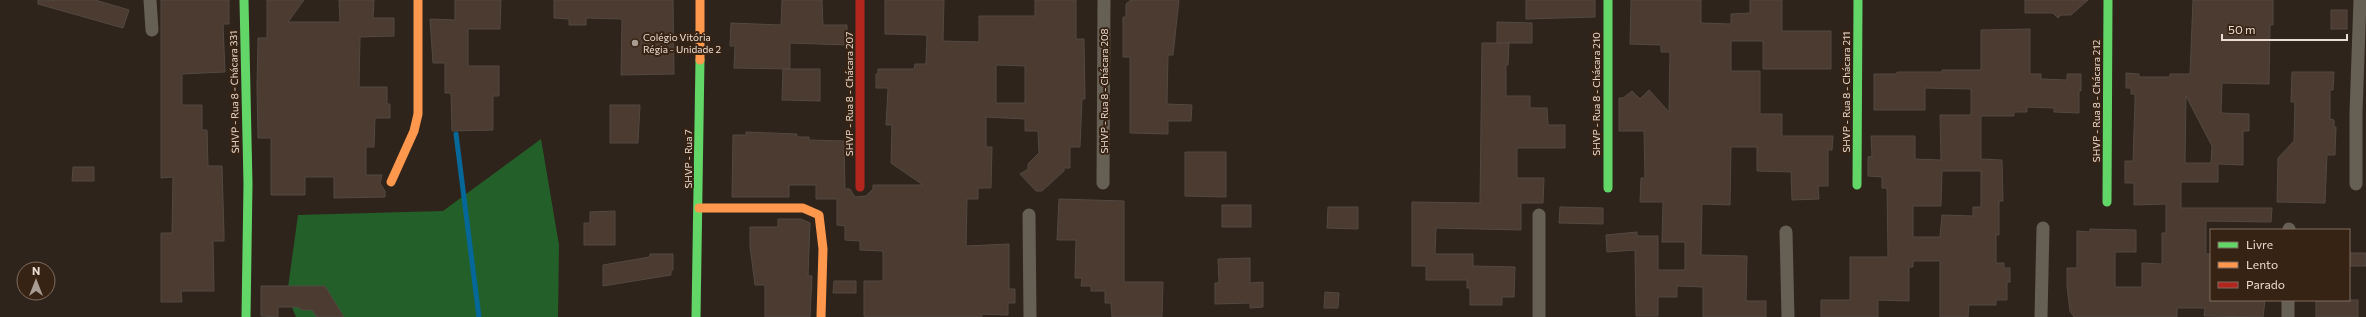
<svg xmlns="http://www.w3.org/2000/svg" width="2366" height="317" viewBox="0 0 2366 317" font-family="Commissioner,sans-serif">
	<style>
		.forest { fill: #236029 }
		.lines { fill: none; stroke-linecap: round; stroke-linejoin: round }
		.stream { stroke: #066799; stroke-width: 5 }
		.building { fill: #4b3b30; stroke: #524942; fill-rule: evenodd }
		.street { stroke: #665f54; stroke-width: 13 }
		.fast { stroke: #63d668; stroke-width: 9 }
		.slow { stroke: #ff974d; stroke-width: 9 }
		.jam { stroke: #b3261e; stroke-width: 9 }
		.poi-dot { fill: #a99c93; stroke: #372313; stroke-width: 1.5 }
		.labels { text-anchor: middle; stroke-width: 4; stroke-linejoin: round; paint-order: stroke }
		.poi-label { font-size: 10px; fill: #ebddd3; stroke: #372313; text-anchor: start }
		.street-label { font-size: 10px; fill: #ebddd3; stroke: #372313 }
	</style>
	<rect width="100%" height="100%" fill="#2f241b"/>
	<path class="forest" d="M541,139L559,245L558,317H296L287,295L298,215L443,211Z"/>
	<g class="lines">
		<path class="stream" d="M456,134L479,317"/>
	</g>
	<g class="building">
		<path d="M38,0H95L129,10L123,28L38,4Z"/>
		<path d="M161,0H229V24H223L225,72L182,74V105H202V130H207L208,166H222L224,234V241H213L214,291H181L182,302H161V233H172L173,177L161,178Z"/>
		<path d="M267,0H304L288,22H340L339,0H374L373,18H394V36L360,37L359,87H387V104H390V118H375L374,147H366V175H382L380,183L385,191V197L334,198V177H305V195H271V138H258L257,87L258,38H267Z"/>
		<path d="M455,0H501L500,29H468V66H499V96H493V130L452,131L451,93H445V63H433L430,19L455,20Z"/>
		<path d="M554,0H673L674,74L621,75L622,19L586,18V25H569V19L554,18Z"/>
		<path d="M782,0H822L823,25H847V45L790,43V69L734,68L735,46H730L731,23L781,25Z"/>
		<path d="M885,0H944L943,41L979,42V16H1035V0H1076V39H1084L1085,99H1082L1080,147H1070V168H1064V171L1042,191H1036L1020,174L1028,169V164L1039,153L1038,131H1025V119L986,117V147H992L991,188H978V199H967L966,246L1009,244V289H1015V303H1008V315L982,314V317H867L864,316V281H883V251L860,250V241L845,240V226L837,225V199H816V185H789V197H732L733,135H746V132L797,134V137H809V140L844,141L845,189H850L855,197L866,196L873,189V185H923L891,163L892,125H886L888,88H876V74H878V69H914L915,64H926L927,35L885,34ZM996,65L1025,66V103H996Z"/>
		<path d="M1131,0H1179L1173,55H1168L1167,104L1192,105L1191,121H1168V134L1130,133V57H1123V17H1126V4Z"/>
		<path d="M1526,0H1595V17L1526,19Z"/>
		<path d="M1631,0H1701V23L1731,24V14L1750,13V0H1782V31H1831V69H1763V41H1731V71H1760V114H1782V136H1833L1832,150H1828V186H1818L1819,199L1792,200L1791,172L1757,171V147H1731L1730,205L1702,204L1701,255L1747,256L1746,301H1766V317H1703V287L1677,286V297H1658V316H1636L1635,250L1607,252L1606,235L1637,232V236H1658V270H1685V242H1662L1663,202H1640L1641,178H1645L1644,131H1619V98H1623L1632,91L1640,99L1649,90L1669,112L1670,52H1661V45L1630,44Z"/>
		<path d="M2025,0H2088L2071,15H2061L2058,18L2053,13H2025Z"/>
		<path d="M2193,0H2273V25H2270L2269,84L2222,83L2221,113L2249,114V131H2243V165L2218,164V182H2181V208H2272L2271,222L2206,221V254H2211V300H2265L2263,317L2204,316L2205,308H2177V317H2074L2070,311L2067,286V268H2077V231L2090,232V229L2136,230V252H2115V287H2142V263L2162,264V233H2166V204L2134,205V183H2125V161H2133L2135,103V94H2131V88H2126V73L2139,74V77H2170V74H2190ZM2186,96L2212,146L2211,163H2185Z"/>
		<rect x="2331" y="10" width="16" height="19"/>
		<path d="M1497,22L1532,23V43H1497Z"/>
		<path d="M2030,29V74H2041V79L2067,80V74H2081V91H2079V113L2054,112V108L2027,107V112H2014V116H1981V159L2002,160L2003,201H1999V235H1996V263H2004V268H2010V282H2007V300H1996V305H1969L1968,317H1940V261H1913V267H1909V301L1878,300V317H1821V300H1850V257H1888L1887,188H1882V177L1868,176V157L1872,156L1871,136H1915V159L1941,160L1940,115H1971V89L1925,88V110H1874V74H1897V72H1942V70H1981V30ZM1942,171H1981V207H1973V216L1942,215L1940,237H1913V206H1941Z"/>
		<path d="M1482,43H1509L1508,65H1506V96H1530V108H1547L1548,125H1565V148H1517V178H1544L1543,203H1521V230L1436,228L1435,254H1473V266L1515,267L1514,297H1502V305H1470V288H1467V280H1426V266H1412V202L1480,203Z"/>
		<path d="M783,69H820V101L782,100Z"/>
		<path d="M2292,72H2334L2333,90H2330V119L2334,120V127H2336L2335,155H2327L2325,203L2277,202L2278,158L2294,141L2295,102H2291Z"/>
		<path d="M610,105H640L638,143H610Z"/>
		<path d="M1185,152H1226V197L1185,196Z"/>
		<path d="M73,167H94V181H72Z"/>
		<path d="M1059,199L1124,201V282H1163L1162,317H1112L1111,303H1105V291H1091V286H1081L1082,278H1075L1076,240H1057Z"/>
		<rect x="1222" y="205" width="29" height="22"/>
		<path d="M1328,207H1358V229L1327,228Z"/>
		<path d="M1560,207L1603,208V224L1559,223Z"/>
		<path d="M615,211V245H584V223H590V212Z"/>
		<path d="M778,219H801L810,223L808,276H812L810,317H765V285H755L750,246V227H778Z"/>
		<rect x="2349" y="253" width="17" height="13"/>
		<path d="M650,254H673V270H671V275L603,286V265L650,257Z"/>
		<path d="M1250,258V283L1263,282V307L1250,308V303L1215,304V283H1219L1218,259Z"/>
		<path d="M834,281H856V293H833Z"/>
		<path d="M261,286H325L344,317H317L312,310H303L297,307H278V317L261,316Z"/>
		<path d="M1325,292L1339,293L1338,308H1324Z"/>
		<rect x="2316" y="300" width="42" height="17"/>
	</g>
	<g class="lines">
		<g class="street">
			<path d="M150,0L152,30"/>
			<path d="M1103,183L1104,0"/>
			<path d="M2356,184V113L2360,0"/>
			<path d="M1029,215L1030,317"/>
			<path d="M2289,230V229"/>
			<path d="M1786,232L1788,317"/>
			<path d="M1539,317V215"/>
			<path d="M2041,317L2043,228"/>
			<path d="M2288,317V300"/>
		</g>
		<g class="fast">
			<path d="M244,0L248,184L246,317"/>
			<path d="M1608,0V188"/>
			<path d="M1857,185L1858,0"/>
			<path d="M2107,202L2108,0"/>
			<path d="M696,317L700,60"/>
		</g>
		<g class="slow">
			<path d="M700,60V0"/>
			<path d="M391,182L414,131L418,114V0"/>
			<path d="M699,208H803L819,215L823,249L821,317"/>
		</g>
		<path class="jam" d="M860,0V187"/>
	</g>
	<circle class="poi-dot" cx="635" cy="43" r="4"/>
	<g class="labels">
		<g class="poi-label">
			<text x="643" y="41">Colégio Vitória<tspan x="643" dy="12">Régia - Unidade 2</tspan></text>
		</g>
		<g class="street-label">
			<text transform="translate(1104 91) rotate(-90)" y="4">SHVP - Rua 8 - Chácara 208</text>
			<text transform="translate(234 92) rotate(-91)" y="4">SHVP - Rua 8 - Chácara 331</text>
			<text transform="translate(1846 92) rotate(-90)" y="4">SHVP - Rua 8 - Chácara 211</text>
			<text transform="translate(849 94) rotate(-90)" y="4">SHVP - Rua 8 - Chácara 207</text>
			<text transform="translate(1596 94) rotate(-90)" y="4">SHVP - Rua 8 - Chácara 210</text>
			<text transform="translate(2096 101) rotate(-90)" y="4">SHVP - Rua 8 - Chácara 212</text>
			<text transform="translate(688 159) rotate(-90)" y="4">SHVP - Rua 7</text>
		</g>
	</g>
	<rect x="2210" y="229" width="140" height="72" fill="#372313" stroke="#7f6d60"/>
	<rect x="2218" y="242" width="20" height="6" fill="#63d668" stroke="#7f6d60"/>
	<text x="2246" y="249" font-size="12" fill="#ebddd3">Livre</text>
	<rect x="2218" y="262" width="20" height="6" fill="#ff974d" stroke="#7f6d60"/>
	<text x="2246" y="269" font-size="12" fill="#ebddd3">Lento</text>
	<rect x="2218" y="282" width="20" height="6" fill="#b3261e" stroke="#7f6d60"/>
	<text x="2246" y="289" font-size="12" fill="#ebddd3">Parado</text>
	<g transform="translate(36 281)"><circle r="19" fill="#372313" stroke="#7f6d60"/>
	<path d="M0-3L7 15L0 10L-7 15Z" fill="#a99c93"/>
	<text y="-6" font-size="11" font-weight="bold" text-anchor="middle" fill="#ebddd3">N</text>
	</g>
	<path d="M2222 34v6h125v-6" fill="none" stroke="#ebddd3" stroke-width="2"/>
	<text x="2228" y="34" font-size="12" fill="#ebddd3" stroke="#372313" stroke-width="3" paint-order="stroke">50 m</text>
</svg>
